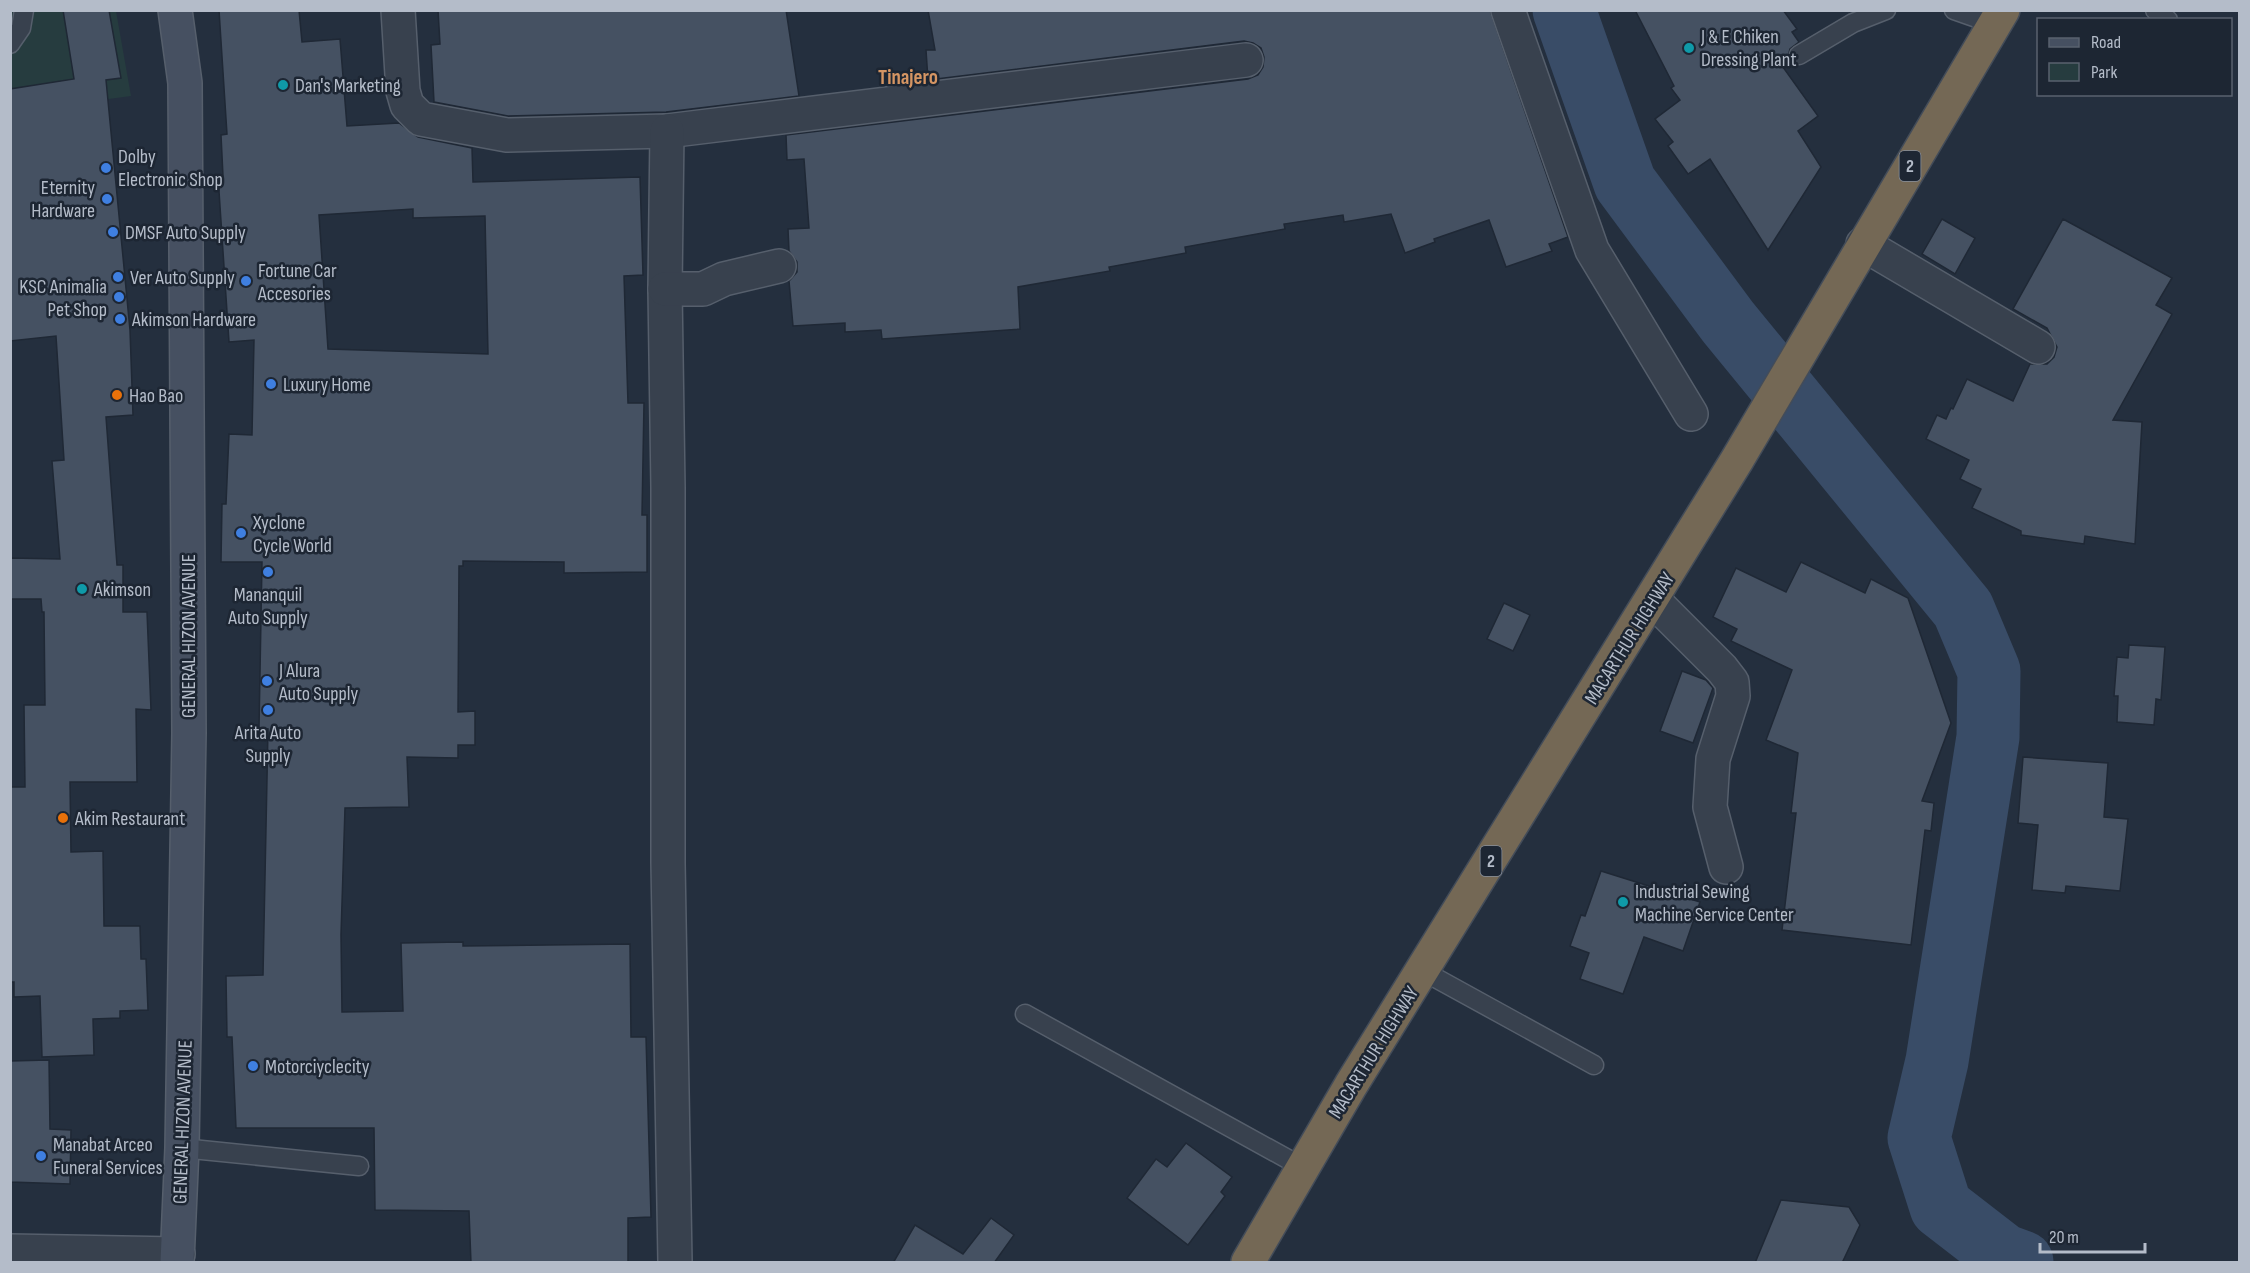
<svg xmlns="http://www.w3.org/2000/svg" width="2250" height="1273" viewBox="0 0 2250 1273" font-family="'Sofia Sans Condensed',sans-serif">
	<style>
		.green { fill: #263c3f }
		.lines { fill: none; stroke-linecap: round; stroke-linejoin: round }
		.river { stroke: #394c67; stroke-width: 63 }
		.building { fill: #455162; stroke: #1f2835; stroke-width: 1.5; fill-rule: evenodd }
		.lane-casing { stroke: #565f6c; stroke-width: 21 }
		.street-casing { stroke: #565f6c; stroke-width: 36 }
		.secondary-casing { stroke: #565f6c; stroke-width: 36 }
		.highway-casing { stroke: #434c59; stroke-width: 36 }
		.lane { stroke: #38414e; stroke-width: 18 }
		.street { stroke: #38414e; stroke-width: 33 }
		.secondary { stroke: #465061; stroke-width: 33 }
		.highway { stroke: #746855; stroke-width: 33 }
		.culture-dot { fill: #0f9aa8; stroke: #1d2633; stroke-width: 2 }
		.shop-dot { fill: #3f7fe0; stroke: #1d2633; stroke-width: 2 }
		.food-dot { fill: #e8710a; stroke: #1d2633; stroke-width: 2 }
		.labels { text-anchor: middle; stroke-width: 5; stroke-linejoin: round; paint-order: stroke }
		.shield { fill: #1d2633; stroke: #878f9c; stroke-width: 1.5 }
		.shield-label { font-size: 18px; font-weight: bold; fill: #b4bcc9 }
		.poi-label { font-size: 20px; fill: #b4bcc9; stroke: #1d2633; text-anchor: start }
		.street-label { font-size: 20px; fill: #b4bcc9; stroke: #1d2633 }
		.neighbourhood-label { font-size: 21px; font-weight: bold; fill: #d59563; stroke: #1d2633 }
	</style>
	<rect width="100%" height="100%" fill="#242f3e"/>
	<path class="green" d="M10,11H116L131,96L11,112Z"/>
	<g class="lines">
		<path class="river" d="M1564,10L1625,183L1728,322L1963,609L1989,671L1988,737L1937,1061L1919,1138L1941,1207L2003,1255L2022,1262"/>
	</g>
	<g class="building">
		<path d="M63,10H109L121,78L106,80L130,330L133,415L106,417L117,565H123V612H147L151,710L136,709L137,782H70L71,852L103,851L104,926H140L141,959H146L148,1010L120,1011V1018L93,1019L94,1055L42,1057L40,996L14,997V982H10V787H25L24,705H45L44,612H42L41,599H10V558L60,559L52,461L64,460L56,336L10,341V89L74,79Z"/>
		<path d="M219,10H299L302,42L340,39L347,126L399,123L418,137L472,148L473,182L640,177L643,275L624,276L628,403H644L642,515H647V572L564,573V562L463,561V566H459L458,712L475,711V745H458V758L407,757L409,807L345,808L341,935L342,1012L403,1011L401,943L463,942V946L630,944L631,1037H646L651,1217L628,1218V1263H471L469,1211L375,1210L374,1128H236L232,1037H227L226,976L263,975L268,729L259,728L262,562H221L222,504H226L229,434L252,435L254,340L229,342L218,176H223L221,135L227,134ZM413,209V218L485,216L488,354L328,349L319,215Z"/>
		<path d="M438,10H786L799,96L666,112L508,116L434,102L431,45L440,44Z"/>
		<path d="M928,10H1490L1568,237L1549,244L1552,251L1506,267L1489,220L1434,239L1435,242L1405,253L1391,214L1344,222L1343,215L1284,224L1285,229L1185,247L1186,253L1109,267L1110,271L1018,287L1020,329L882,339L881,330L845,332V323L793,326L789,281L797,272V262L789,251L788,229L809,228L804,159L787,160L786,135L1248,79L1258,75L1263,67L1264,57L1261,48L1253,43L1244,41L928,80L926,50H935Z"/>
		<path d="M1635,10H1783L1797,29L1792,32L1799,42L1790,49L1788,57L1780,63L1818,116L1798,131L1821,167L1768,250L1710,159L1688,174L1668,146L1673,142L1655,119L1680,100L1671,88L1674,86Z"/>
		<path d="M1942,219L1975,238L1955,274L1922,254Z"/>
		<path d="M2063,219L2172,278L2156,305L2172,314L2113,420L2142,422L2135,544L2085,536L2084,544L2021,535V531L1972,508L1981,489L1960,479L1969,460L1926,439L1937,415L1946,419L1951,408L1953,409L1967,379L2013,401L2030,364H2047L2054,357L2057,347L2047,328L2013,309Z"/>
		<path d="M1801,562L1865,593L1871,579L1908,598L1951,723L1922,801L1934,803L1931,831L1925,830L1911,945L1782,930L1796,813H1791L1798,753L1766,740L1792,670L1731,641L1737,629L1713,617L1736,568L1786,592Z"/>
		<path d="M1504,603L1530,615L1513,651L1487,639Z"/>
		<path d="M2129,645L2165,647L2161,700L2156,699L2154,725L2117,722L2118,696H2114L2117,657L2128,658Z"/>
		<path d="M1682,671L1706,680L1713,688L1693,743L1660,731Z"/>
		<path d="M2023,757L2108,763L2104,817L2128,819L2120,891L2066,886L2065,893L2032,890L2038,825L2018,823Z"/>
		<path d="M1601,871L1700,902L1683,951L1644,937L1623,994L1580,979L1589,953L1570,946L1581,915L1585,916Z"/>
		<path d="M49,1060L50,1129L71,1130L70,1184L10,1182V1061Z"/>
		<path d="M1186,1143L1232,1177L1221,1192L1225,1196L1188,1245L1127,1198L1156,1159L1167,1167Z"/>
		<path d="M1781,1200L1849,1207L1860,1225L1842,1263H1755Z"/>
		<path d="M991,1218L1014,1235L994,1263H893L915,1225L963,1254Z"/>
	</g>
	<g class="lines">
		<defs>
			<g id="lane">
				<path d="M1954,10L1994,24"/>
				<path d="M2155,10L2168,20"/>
				<path d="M10,44L21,28L24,10"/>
				<path d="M1799,55L1853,23L1886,10"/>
				<path d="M1423,971L1594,1065"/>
				<path d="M1025,1014L1302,1167"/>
				<path d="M182,1148L359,1166"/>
			</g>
			<g id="street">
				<path d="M398,10L403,91L407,105L421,119L507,135L667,131L1246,60"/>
				<path d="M1508,10L1592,250L1691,414"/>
				<path d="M667,131L665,289L668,488V863L675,1262"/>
				<path d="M1863,244L2038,347"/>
				<path d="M665,289H703L724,279L779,266"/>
				<path d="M1653,600L1722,669L1732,682L1733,696L1713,759L1710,807L1726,867"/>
				<path d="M10,1251L178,1254"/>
			</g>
			<path id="secondary" d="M175,10L185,83L189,733L182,1148L177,1262"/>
			<path id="highway" d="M1248,1262L1351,1085L1737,460L2003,10"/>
		</defs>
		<use href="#lane" class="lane-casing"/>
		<use href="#street" class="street-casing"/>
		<use href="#secondary" class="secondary-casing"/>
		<use href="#highway" class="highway-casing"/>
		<use href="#lane" class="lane"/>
		<use href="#street" class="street"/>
		<use href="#secondary" class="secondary"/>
		<use href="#highway" class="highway"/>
	</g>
	<g class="culture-dot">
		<circle cx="1689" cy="48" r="6"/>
		<circle cx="283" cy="85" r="6"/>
		<circle cx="82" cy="589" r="6"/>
		<circle cx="1623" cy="902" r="6"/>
	</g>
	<g class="shop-dot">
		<circle cx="106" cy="168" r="6"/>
		<circle cx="107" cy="199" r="6"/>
		<circle cx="113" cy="232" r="6"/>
		<circle cx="118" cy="277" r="6"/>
		<circle cx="246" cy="281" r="6"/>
		<circle cx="119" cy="297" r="6"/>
		<circle cx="120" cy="319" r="6"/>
		<circle cx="271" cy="384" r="6"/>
		<circle cx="241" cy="533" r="6"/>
		<circle cx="268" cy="572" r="6"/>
		<circle cx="267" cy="681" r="6"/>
		<circle cx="268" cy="710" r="6"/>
		<circle cx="253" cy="1066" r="6"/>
		<circle cx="41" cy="1156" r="6"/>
	</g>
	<g class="food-dot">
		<circle cx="117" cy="395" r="6"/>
		<circle cx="63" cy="818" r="6"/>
	</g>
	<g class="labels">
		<g class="shield">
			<rect x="1899.5" y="151" width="21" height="30" rx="4.5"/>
			<rect x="1480.5" y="846" width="21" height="30" rx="4.5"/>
		</g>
		<g class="shield-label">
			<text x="1910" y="172">2</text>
			<text x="1491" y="867">2</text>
		</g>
		<g class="poi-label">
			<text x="1701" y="43">J &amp; E Chiken<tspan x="1701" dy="23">Dressing Plant</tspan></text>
			<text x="295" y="92">Dan's Marketing</text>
			<text x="118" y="163">Dolby<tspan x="118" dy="23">Electronic Shop</tspan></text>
			<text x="95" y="194" text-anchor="end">Eternity<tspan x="95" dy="23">Hardware</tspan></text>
			<text x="125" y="239">DMSF Auto Supply</text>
			<text x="258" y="277">Fortune Car<tspan x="258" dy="23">Accesories</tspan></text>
			<text x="130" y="284">Ver Auto Supply</text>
			<text x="107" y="293" text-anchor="end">KSC Animalia<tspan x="107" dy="23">Pet Shop</tspan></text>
			<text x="132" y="326">Akimson Hardware</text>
			<text x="283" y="391">Luxury Home</text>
			<text x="129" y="402">Hao Bao</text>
			<text x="253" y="529">Xyclone<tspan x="253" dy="23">Cycle World</tspan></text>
			<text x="94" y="596">Akimson</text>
			<text x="268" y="601" text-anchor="middle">Mananquil<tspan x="268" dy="23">Auto Supply</tspan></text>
			<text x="279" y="677">J Alura<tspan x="279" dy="23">Auto Supply</tspan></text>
			<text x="268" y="739" text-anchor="middle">Arita Auto<tspan x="268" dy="23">Supply</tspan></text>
			<text x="75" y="825">Akim Restaurant</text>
			<text x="1635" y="898">Industrial Sewing<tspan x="1635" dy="23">Machine Service Center</tspan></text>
			<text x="265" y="1073">Motorciyclecity</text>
			<text x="53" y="1151">Manabat Arceo<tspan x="53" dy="23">Funeral Services</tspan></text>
		</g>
		<g class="street-label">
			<text transform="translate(188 636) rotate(-90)" y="7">GENERAL HIZON AVENUE</text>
			<text transform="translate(1629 638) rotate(-58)" y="7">MACARTHUR HIGHWAY</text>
			<text transform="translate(1373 1052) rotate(-58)" y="7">MACARTHUR HIGHWAY</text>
			<text transform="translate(182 1122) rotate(-88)" y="7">GENERAL HIZON AVENUE</text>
		</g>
		<g class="neighbourhood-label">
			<text x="908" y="84">Tinajero</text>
		</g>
	</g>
	<rect width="2250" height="1273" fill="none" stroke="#b4bcc9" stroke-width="24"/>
	<rect x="2037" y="18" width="195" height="78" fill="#1d2633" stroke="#59626f" stroke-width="1.5"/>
	<rect x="2049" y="38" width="30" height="9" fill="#465061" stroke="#59626f" stroke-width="1.5"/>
	<text x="2091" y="48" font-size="18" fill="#b4bcc9">Road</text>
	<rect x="2049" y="63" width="30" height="18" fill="#263c3f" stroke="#59626f" stroke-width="1.5"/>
	<text x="2091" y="78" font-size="18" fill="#b4bcc9">Park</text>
	<path d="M2040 1243v9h105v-9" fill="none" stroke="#b4bcc9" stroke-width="3"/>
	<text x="2049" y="1243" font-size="18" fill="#b4bcc9" stroke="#1d2633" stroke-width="4.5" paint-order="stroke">20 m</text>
</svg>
